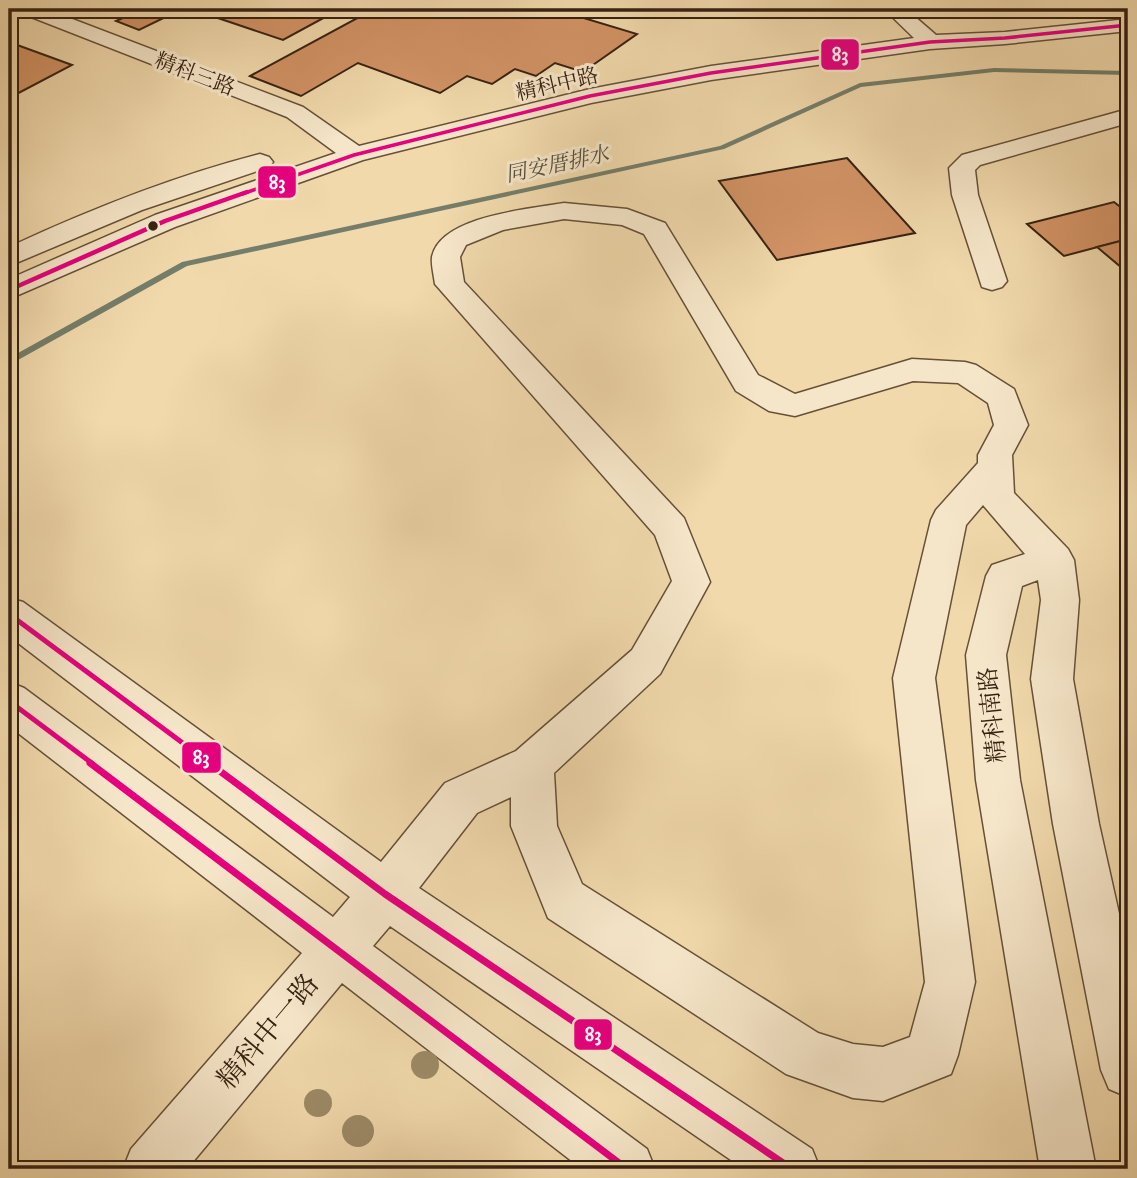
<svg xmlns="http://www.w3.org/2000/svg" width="1137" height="1178" viewBox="0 0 1137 1178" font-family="'IM FELL DW Pica','Noto Serif TC',serif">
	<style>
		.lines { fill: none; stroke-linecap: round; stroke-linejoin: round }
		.stream { fill: #747e6a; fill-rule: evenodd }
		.building { fill: #d29365; stroke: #372212; stroke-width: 2 }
		.minor-casing { stroke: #665038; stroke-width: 3 }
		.minor { fill: #f6e6c9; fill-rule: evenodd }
		.bus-1-far3-casing { stroke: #f6e6c9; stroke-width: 7 }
		.bus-1-far2-casing { stroke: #f6e6c9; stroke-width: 9 }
		.bus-1-far1-casing { stroke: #f6e6c9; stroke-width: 10 }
		.bus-1-casing { stroke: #f6e6c9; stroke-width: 12 }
		.bus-1-far3 { stroke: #e5007d; stroke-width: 3.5 }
		.bus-1-far2 { stroke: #e5007d; stroke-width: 4.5 }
		.bus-1-far1 { stroke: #e5007d; stroke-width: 5 }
		.bus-1 { stroke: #e5007d; stroke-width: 7 }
		.tree { fill: #9d8a67 }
		.bus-dot { fill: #372212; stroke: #f6e6c9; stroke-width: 2.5 }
		.labels { text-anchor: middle; stroke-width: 6; stroke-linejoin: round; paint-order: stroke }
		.far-street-label { font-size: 21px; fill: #372212; stroke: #f6e6c9 }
		.far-water-label { font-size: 21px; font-style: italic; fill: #55503e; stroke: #f6e6c9 }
		.street-label { font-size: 24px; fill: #372212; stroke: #f6e6c9 }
		.near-street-label { font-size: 28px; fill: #372212; stroke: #f6e6c9 }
		.line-badge { stroke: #f6e6c9; stroke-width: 2.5 }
		.badge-label { font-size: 19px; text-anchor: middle; font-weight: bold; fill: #fff }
	</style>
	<rect width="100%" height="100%" fill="#f1d9ac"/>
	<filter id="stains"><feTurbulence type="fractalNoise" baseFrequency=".00286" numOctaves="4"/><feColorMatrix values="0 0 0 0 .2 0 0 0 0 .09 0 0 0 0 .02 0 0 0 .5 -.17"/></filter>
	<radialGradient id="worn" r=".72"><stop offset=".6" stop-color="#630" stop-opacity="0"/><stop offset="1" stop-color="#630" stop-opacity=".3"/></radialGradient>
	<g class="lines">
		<path class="stream" d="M994,68L1128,71V75L994,72L861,87L724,149L187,266L9,365V358L182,262L720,146L860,83Z"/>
	</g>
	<g class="building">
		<path d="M143,9H182L139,30L116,21Z"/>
		<path d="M206,9H340L283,40L200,12Z"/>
		<path d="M374,9H554L637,34L583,72L555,63L536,76L515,69L492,84L467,76L440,93L358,63L301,96L250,76Z"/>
		<path d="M737,9H778L769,17Z"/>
		<path d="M9,42L72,65L9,98Z"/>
		<path d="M847,158L915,233L777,260L719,181Z"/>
		<path d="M1114,202L1128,213V239L1064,256L1027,224Z"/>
		<path d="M1128,239V273L1097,247Z"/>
	</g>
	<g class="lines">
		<defs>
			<g id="minor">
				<path d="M18,9H46L303,107L359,146L590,89L711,66L914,38L884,9H906L936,35L1005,32L1128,19V31L1005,44L930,49L711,80L591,103L363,160L175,227L9,299V279L155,215L336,153L287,117L21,13Z"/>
				<path d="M1128,109V123L980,165L975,170L978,195L1007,281L1002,287L992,290L982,287L952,195L949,168L962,155Z"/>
				<path d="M260,154L269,157L273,162L269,167L142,210L9,266V247C89,210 174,176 260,154Z"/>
				<path d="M564,203L627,209L665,223L758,375L795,394L912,359L965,362L976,365L1014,389L1028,425L1012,455L1014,493L1068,549L1074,560L1079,600L1073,679L1099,824L1128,954V1097L1109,1089L1101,1070L1053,824L1031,679L1041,600L1038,580L1022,586L1006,655L1020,780L1096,1169H1040L976,780L966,655L986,576L992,565L1025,554L983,505L966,525L935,678L975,982L958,1055L951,1074L883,1101L853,1098L786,1074L548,918L511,826V797L477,813L419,888L812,1149L820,1169H744L390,926L373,946L647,1149L655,1169H582L342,983L187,1169H123L131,1149L302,953L9,726V682L24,688L333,917L350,897L9,636V598L23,602L381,862L445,783L516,751L632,650L672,581L655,535L435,284C434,276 431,264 432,257C440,216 530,209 564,203ZM564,219L622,225L644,234L736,391L769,411L795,416L913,381L958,383L988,403L994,425L978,455V463L936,510L931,520L893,678L925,982L910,1037L883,1047L853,1044L818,1033L582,884L557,826L554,773L660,674L710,582L684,518L464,282L460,257L466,245L503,230Z"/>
			</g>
		</defs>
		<use href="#minor" class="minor-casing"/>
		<use href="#minor" class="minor"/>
		<defs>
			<path id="bus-1-far3" d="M242,194L354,155L590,96L711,73L930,42L1005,38L1128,25"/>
			<path id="bus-1-far2" d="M9,290L165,221L247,192"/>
			<g id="bus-1-far1">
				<path d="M9,614L211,764"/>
				<path d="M9,701L93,764"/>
			</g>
			<g id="bus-1">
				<path d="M90,763L627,1169"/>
				<path d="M209,763L385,894L792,1169"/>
			</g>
		</defs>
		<use href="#bus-1-far3" class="bus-1-far3-casing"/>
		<use href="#bus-1-far2" class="bus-1-far2-casing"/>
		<use href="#bus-1-far1" class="bus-1-far1-casing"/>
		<use href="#bus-1" class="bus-1-casing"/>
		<use href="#bus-1-far3" class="bus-1-far3"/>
		<use href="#bus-1-far2" class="bus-1-far2"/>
		<use href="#bus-1-far1" class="bus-1-far1"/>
		<use href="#bus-1" class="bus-1"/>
	</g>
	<g class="tree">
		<circle cx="425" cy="1065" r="14"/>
		<circle cx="318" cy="1103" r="14"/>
		<circle cx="358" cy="1131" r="16"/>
	</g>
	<circle class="bus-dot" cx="153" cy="226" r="6"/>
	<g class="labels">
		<g class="far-street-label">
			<text transform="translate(195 74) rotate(21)" y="7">精科三路</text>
			<text transform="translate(557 84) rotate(-13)" y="7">精科中路</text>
		</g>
		<g class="far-water-label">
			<text transform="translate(557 164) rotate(-12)" y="7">同安厝排水</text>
		</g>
		<g class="street-label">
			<text transform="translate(992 715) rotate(-96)" y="8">精科南路</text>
		</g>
		<g class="near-street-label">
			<text transform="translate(267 1031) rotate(-50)" y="10">精科中一路</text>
		</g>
	</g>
	<g class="line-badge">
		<rect x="820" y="38" width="40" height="33" rx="7" fill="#e5007d"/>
		<rect x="257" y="165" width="40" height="34" rx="7" fill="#e5007d"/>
		<rect x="181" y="741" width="41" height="33" rx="7" fill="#e5007d"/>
		<rect x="573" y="1018" width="40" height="33" rx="7" fill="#e5007d"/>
	</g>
	<g class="badge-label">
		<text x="840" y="61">83</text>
		<text x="277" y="189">83</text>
		<text x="201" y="764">83</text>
		<text x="593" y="1041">83</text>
	</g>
	<rect width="1137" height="1178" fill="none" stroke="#f1d9ac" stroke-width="35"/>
	<rect x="10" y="10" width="1116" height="1157" fill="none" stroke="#372212" stroke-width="3.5"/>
	<rect x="18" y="18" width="1102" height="1143" fill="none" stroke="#372212" stroke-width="2"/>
	<rect width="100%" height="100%" filter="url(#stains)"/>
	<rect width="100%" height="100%" fill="url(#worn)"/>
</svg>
